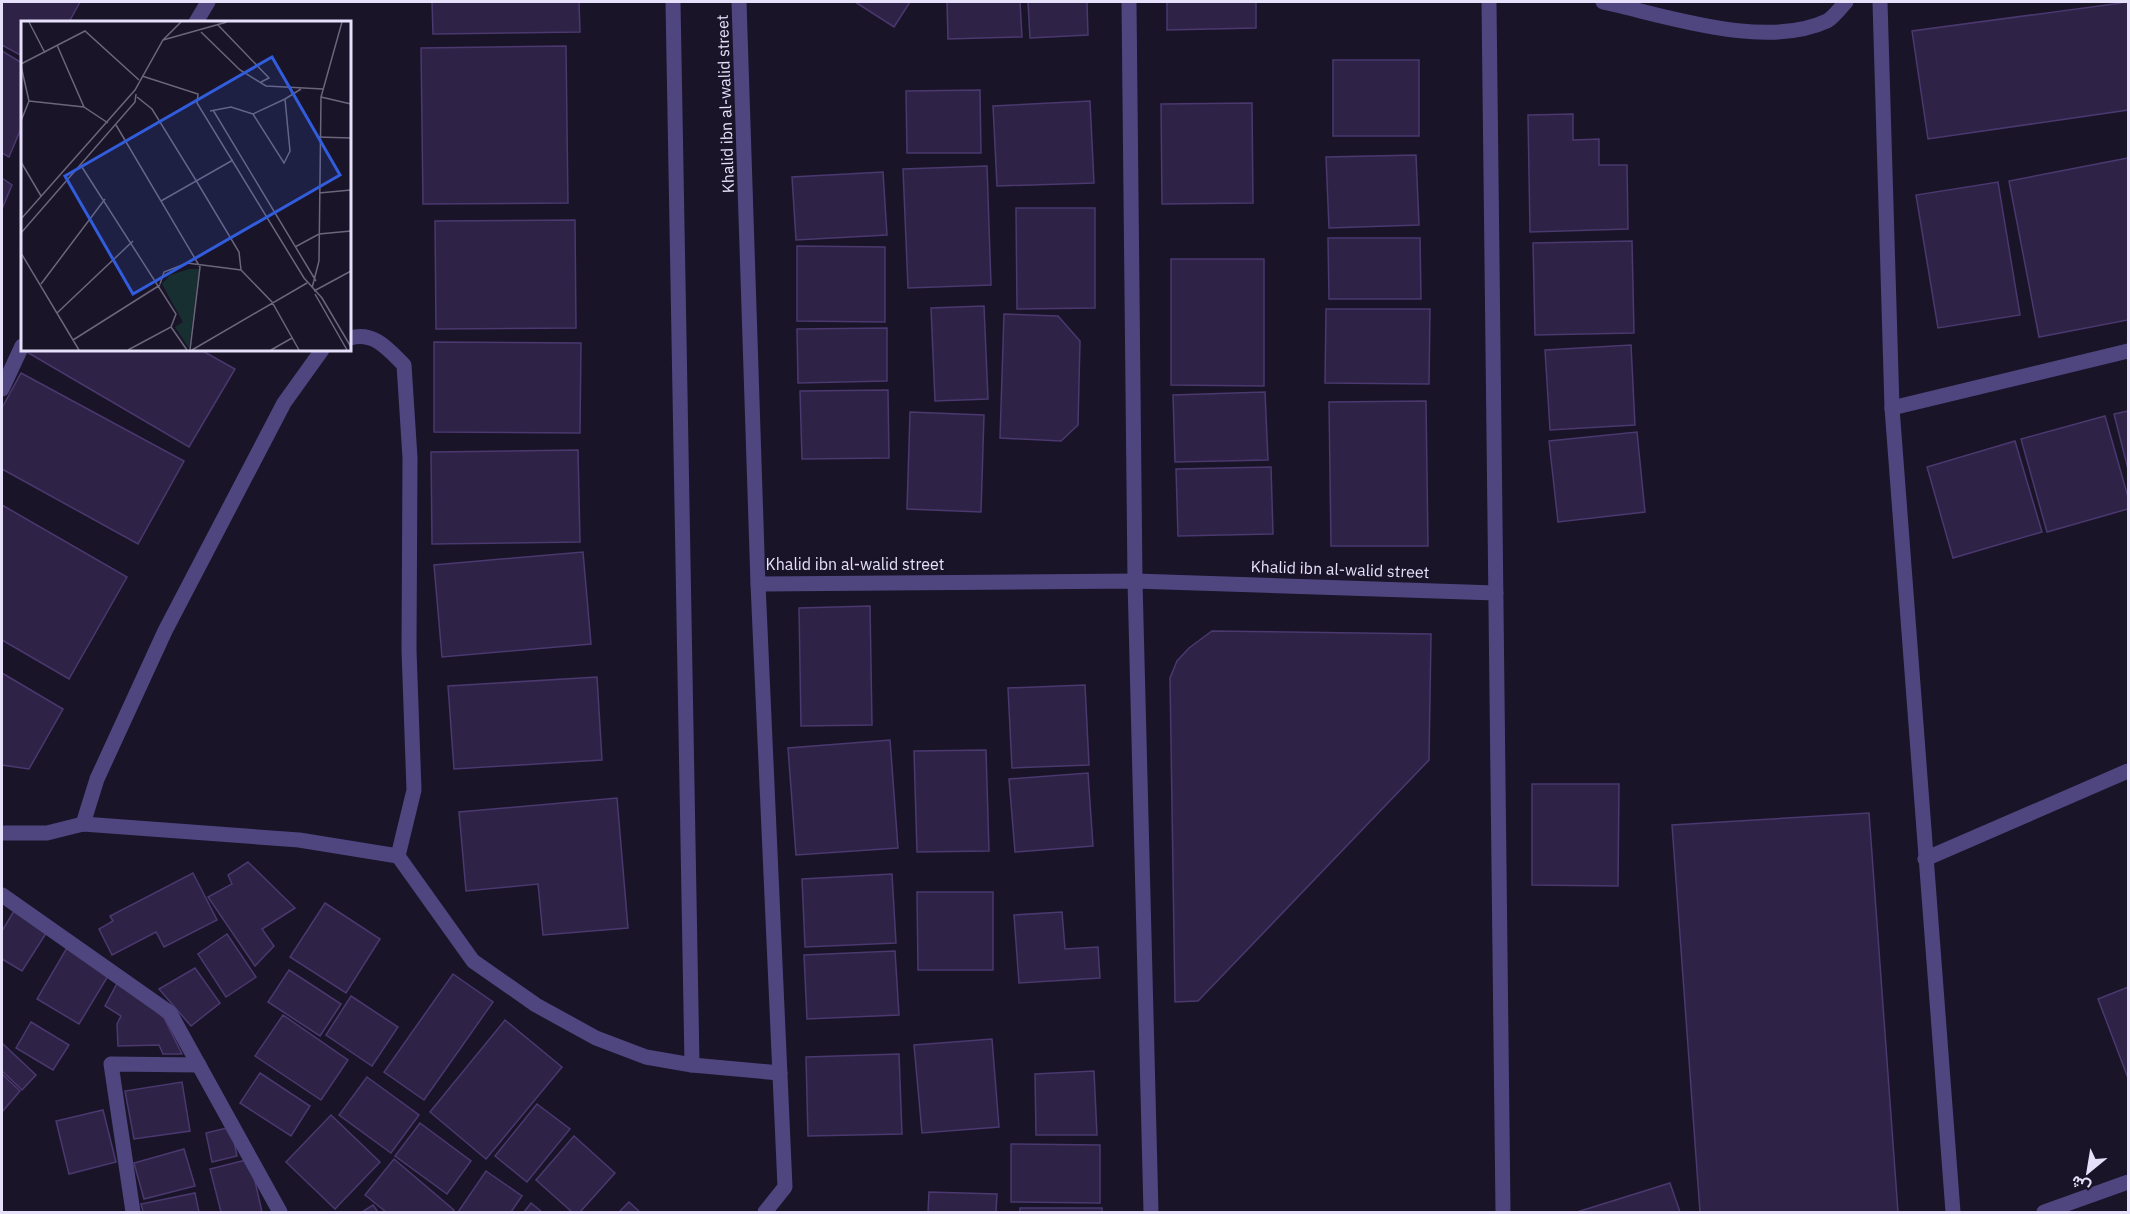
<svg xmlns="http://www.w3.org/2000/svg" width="2130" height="1214" viewBox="0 0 2130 1214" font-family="'IBM Plex Sans',Vazirmatn,sans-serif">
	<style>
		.building { fill: #2e2346; stroke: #4a386f; stroke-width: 1.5 }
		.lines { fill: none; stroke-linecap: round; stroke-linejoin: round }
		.minor { stroke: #4f4680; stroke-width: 15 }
		.labels { text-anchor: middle; stroke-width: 4.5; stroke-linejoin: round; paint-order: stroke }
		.street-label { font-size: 16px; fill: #e6e0fb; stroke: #1a1428 }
		.inset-road { fill: none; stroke: #6c667c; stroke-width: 1.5 }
		.view { fill: #315ddc; fill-opacity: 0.15; stroke: #315ddc; stroke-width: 3 }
		.inset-edge { fill: none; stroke: #e6e0fb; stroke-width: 3 }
	</style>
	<rect width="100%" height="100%" fill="#1a1428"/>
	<g class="building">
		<path d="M2,2H80L69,22H22V56L2,45Z"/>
		<path d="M432,2H579L580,32L433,34Z"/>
		<path d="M855,2H910L894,27Z"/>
		<path d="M947,2H1020L1022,37L948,39Z"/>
		<path d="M1028,2H1087L1088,35L1030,38Z"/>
		<path d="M1167,2H1256V28L1167,30Z"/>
		<path d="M2128,2V110L1928,139L1912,31Z"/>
		<path d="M566,46L568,203L423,204L421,48Z"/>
		<path d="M2,51L22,63V126L9,157L2,153Z"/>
		<rect x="1333" y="60" width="86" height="76"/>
		<path d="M980,90L981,153H907L906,91Z"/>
		<path d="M1090,101L1094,183L997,186L993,106Z"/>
		<path d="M1252,103L1253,203L1162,204L1161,104Z"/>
		<path d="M1573,114V140L1599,139V165H1627L1628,229L1530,232L1528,115Z"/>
		<path d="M1416,155L1419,225L1329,228L1326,157Z"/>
		<path d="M2128,158V320L2039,337L2009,181Z"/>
		<path d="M987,166L991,285L908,288L903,169Z"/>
		<path d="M883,172L887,235L796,240L792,177Z"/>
		<path d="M2,178L12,185L2,209Z"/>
		<path d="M1998,182L2020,315L1938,328L1916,195Z"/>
		<path d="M1016,208H1095V308L1017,309Z"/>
		<path d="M575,220L576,328L436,329L435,221Z"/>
		<path d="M1328,238H1420L1421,299H1329Z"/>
		<path d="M1632,241L1634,333L1535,335L1533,243Z"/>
		<path d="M797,246L885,247V322L797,321Z"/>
		<path d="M1171,259H1264V386L1171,385Z"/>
		<path d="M984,306L988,399L935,401L931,308Z"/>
		<path d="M1326,309H1430L1429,384L1325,383Z"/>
		<path d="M1004,314L1058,316L1080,341L1078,425L1061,441L1000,438Z"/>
		<path d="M887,328V381L798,383L797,329Z"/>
		<path d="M434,342L581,343L580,433L434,432Z"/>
		<path d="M1631,345L1635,425L1550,430L1545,350Z"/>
		<path d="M20,348L201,350L235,369L189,447Z"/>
		<path d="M21,373L184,461L138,544L2,469V408Z"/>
		<path d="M888,390L889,458L802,459L800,391Z"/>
		<path d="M1265,392L1268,460L1175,462L1173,395Z"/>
		<path d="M1426,401L1428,546H1331L1329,402Z"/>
		<path d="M2128,411V469L2114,414Z"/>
		<path d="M910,412L984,415L981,512L907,509Z"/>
		<path d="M2105,416L2128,497V509L2047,532L2021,439Z"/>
		<path d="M1637,432L1645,512L1558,522L1549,441Z"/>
		<path d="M2015,441L2042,532L1953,558L1927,467Z"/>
		<path d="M578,450L580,542L432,544L431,452Z"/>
		<path d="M1271,467L1273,534L1178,536L1176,469Z"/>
		<path d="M2,505L127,577L69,679L2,640Z"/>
		<path d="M583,552L591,644L442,657L434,565Z"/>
		<path d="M870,606L872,725L801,726L799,608Z"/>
		<path d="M1212,631L1431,634L1429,760L1198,1001L1175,1002L1170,678L1177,661L1189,648Z"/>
		<path d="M2,673L63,709L29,769L2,765Z"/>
		<path d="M597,677L602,760L454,769L448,686Z"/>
		<path d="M1085,685L1089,765L1012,768L1008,688Z"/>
		<path d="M890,740L898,848L796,855L788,748Z"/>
		<path d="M986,750L989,851L917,852L914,751Z"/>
		<path d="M1088,773L1093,846L1015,852L1009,779Z"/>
		<path d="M1532,784H1619L1618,886L1532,885Z"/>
		<path d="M617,798L628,928L543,935L538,884L466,891L459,812Z"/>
		<path d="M1869,813L1898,1212H1700L1672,825Z"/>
		<path d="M248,862L295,908L262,929L274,946L255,966L208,897L232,884L228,875Z"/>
		<path d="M193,873L217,920L164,947L156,932L112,955L99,929L113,921L110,916Z"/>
		<path d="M892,874L896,943L805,947L802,879Z"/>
		<path d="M917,892H993V970H918Z"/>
		<path d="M325,903L380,939L346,993L290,957Z"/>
		<path d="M18,904L52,924L22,971L2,959V931Z"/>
		<path d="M1062,912L1065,949L1098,947L1100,978L1019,983L1014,915Z"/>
		<path d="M227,934L256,977L226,997L198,954Z"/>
		<path d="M68,946L111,971L79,1024L37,999Z"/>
		<path d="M895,951L899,1015L807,1019L804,955Z"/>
		<path d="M195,968L220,1003L191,1026L159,989Z"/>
		<path d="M289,970L341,1004L320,1036L268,1002Z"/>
		<path d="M453,974L493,1002L424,1100L384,1072Z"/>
		<path d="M120,978L164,1018L182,1054H163L159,1045L118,1046L117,1024L121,1016L105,1006Z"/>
		<path d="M2128,987V1078L2098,999Z"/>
		<path d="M351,996L398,1027L372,1066L326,1035Z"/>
		<path d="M283,1015L348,1060L321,1100L255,1056Z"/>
		<path d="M505,1020L562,1067L486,1159L430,1112Z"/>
		<path d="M31,1022L69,1045L53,1070L16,1048Z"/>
		<path d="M992,1039L999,1127L922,1133L914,1045Z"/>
		<path d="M2,1043L36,1075L22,1090L2,1071Z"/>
		<path d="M899,1054L902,1134L808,1136L806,1057Z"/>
		<path d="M1094,1071L1097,1135H1036L1035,1074Z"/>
		<path d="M260,1073L310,1106L291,1136L240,1103Z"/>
		<path d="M2,1074L20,1091L2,1112Z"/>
		<path d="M367,1077L419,1115L391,1153L339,1115Z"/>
		<path d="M182,1082L190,1131L134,1139L125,1091Z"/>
		<path d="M537,1104L570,1129L527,1182L495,1156Z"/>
		<path d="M103,1110L116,1162L69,1174L56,1121Z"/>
		<path d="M331,1115L380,1162L335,1209L286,1162Z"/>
		<path d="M420,1123L471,1161L447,1194L395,1156Z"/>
		<path d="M231,1127L237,1156L212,1162L206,1133Z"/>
		<path d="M574,1136L615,1173L580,1212H572L536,1180Z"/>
		<path d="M1011,1144L1100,1145V1203L1011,1202Z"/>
		<path d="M184,1149L195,1186L144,1199L134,1163Z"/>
		<path d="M250,1159L262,1212H221L210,1169Z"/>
		<path d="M394,1159L454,1210L452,1212H386L365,1195Z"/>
		<path d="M486,1171L522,1196L511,1212H458Z"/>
		<path d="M1670,1183L1680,1212H1577Z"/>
		<path d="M929,1192L997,1194L996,1212H928Z"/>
		<path d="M195,1193L199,1212H143L141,1204Z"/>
		<path d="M629,1202L640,1212H619Z"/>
		<path d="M531,1203L542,1212H524Z"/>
		<path d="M373,1205L378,1212H362Z"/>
		<rect x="1020" y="1208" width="82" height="4"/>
	</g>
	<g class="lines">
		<g class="minor">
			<path d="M673,2L692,1065"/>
			<path d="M739,2L758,584L785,1187L765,1212"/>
			<path d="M1129,2L1135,581L1151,1212"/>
			<path d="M1489,2L1503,1212"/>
			<path d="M1603,2C1668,16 1764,50 1827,21C1834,17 1840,8 1846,2"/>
			<path d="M1880,2L1892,408L1953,1212"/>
			<path d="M196,22L208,2"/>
			<path d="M2,389L22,346"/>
			<path d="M1892,408L2128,351"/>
			<path d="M758,584L1135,581L1496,593"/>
			<path d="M83,824L97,779L165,631L284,403L322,350"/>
			<path d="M2,833H47L83,824L299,840L398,856L414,790L409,650L410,458L404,365C388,349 374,331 350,338"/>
			<path d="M398,856L473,961L536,1005L596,1038L646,1057L692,1065L780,1073"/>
			<path d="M1925,859L2128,771"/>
			<path d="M2,895L170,1013L280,1212"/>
			<path d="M133,1212L111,1064L199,1065"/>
			<path d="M2044,1212L2128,1182"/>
		</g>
	</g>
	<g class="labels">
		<g class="street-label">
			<text transform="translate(725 104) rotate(-92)" y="6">Khalid ibn al-walid street</text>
			<text x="855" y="570">Khalid ibn al-walid street</text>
			<text transform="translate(1340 569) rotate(2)" y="6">Khalid ibn al-walid street</text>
		</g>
	</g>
	<g transform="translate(21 21)">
		<rect width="330" height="330" fill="#1a1428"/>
		<path d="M168,248H178L168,327L154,306L162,301L141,263L149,254Z" fill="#182f31"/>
		<path class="inset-road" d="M8,1L24,32M197,4L248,57L240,61M180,11L219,49L245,65L302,68M142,19L206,1M36,24L63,86L87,102M0,43L64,10L118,59M0,45L8,80L0,100M121,55L177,73L176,82L283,257L301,277L330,326M116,76L131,88L176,161L218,231L220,249M300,76L330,83M264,78L232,93L263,142L269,130L264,78L280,68M8,80L63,86M192,89L295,260M189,90L210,86L232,93M95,104L179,246L169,329M297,116L330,117M0,141L20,175M59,143L155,293L150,306L107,329M298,172L330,169M140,180L212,139M0,198L114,69L142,19L160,1M0,212L114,81L115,73M274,226L298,213L330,210M0,232L58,329M20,263L84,178M139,263L143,251L166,242L220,249L251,281L278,329M291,267L298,240L300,76L321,1M293,270L330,250M294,273L326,329M36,292L112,220M150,306L166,329M52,319L139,264M171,329L286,262M250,329L271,317"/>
		<path class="view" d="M251,36L319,154L112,273L44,155Z"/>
		<rect width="330" height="330" class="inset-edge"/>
	</g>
	<rect width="2130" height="1214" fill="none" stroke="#e6e0fb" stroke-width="6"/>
	<g transform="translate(2088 1172) rotate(210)" stroke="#1a1428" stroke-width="4.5" paint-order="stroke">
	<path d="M0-4.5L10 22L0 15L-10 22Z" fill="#e6e0fb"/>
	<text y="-9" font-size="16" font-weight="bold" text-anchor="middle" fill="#e6e0fb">ش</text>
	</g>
</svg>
